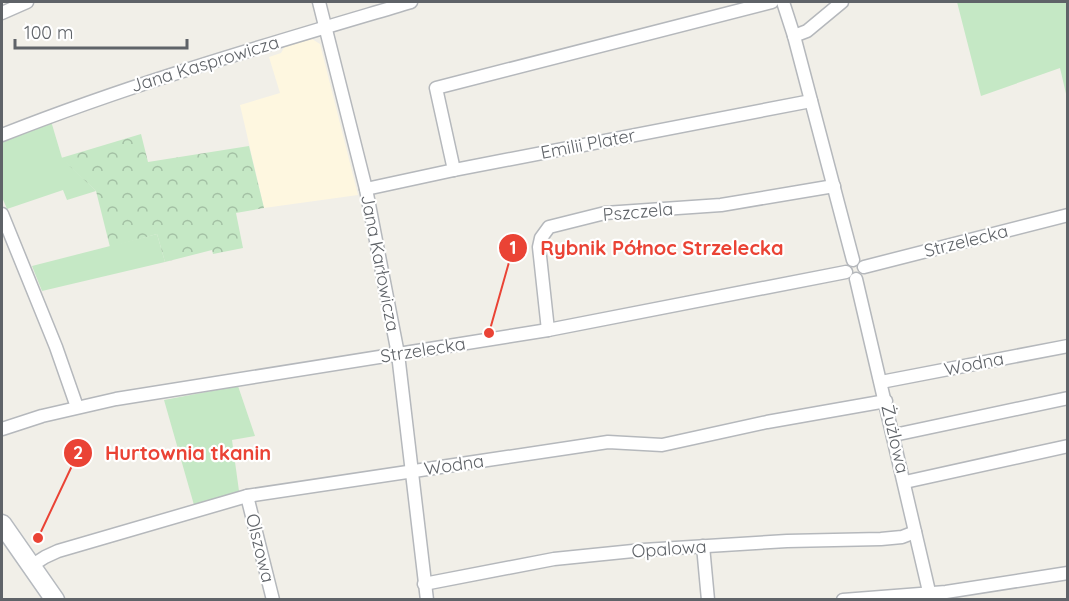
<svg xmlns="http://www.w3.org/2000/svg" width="1069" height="601" viewBox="0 0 1069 601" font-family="Quicksand,sans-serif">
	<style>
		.commercial { fill: #fef7e0 }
		.grass { fill: #c5e8c5 }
		.forest { fill: url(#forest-crowns) }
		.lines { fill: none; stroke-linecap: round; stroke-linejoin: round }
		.minor-casing { stroke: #b5b8bc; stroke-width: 15 }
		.secondary-casing { stroke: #b6babf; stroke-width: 21 }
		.minor { stroke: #fff; stroke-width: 12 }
		.secondary { stroke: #fff; stroke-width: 18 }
		.labels { text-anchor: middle; stroke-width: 4.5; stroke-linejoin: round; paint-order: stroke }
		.street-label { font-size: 18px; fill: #5f6368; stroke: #fff }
		.leader { fill: none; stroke: #ea4335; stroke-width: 2 }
		.callout-dot { fill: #ea4335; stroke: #fff; stroke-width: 2 }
		.mark-label { font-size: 18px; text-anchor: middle; font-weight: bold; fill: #fff }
		.callout-label { font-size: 20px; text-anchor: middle; font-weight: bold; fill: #ea4335; stroke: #fff; stroke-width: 4.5; stroke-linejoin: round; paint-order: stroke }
	</style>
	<defs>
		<pattern id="forest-crowns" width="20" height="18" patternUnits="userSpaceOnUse" patternTransform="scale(1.5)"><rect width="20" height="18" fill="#c5e8c5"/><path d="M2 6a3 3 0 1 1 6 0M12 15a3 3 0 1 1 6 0" fill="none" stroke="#a3c0a4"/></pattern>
	</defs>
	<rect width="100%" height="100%" fill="#f1efe8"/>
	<path class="commercial" d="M312,39L320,44L358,195L264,208L240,105L280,93L269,57L281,53L285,46Z"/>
	<g class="grass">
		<path d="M957,2H1067V98L1060,68L981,96Z"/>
		<path d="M51,121L62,158L96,191L67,200L63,190L7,209L2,197V139Z"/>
		<path d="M157,234L165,262L42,291L32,266Z"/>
		<path d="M238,386L255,436L232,440L239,491L194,505L164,400Z"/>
	</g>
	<path class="forest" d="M141,134L148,162L249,146L264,208L236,213L243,248L213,254L212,250L165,262L157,234L110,247L96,191L61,158Z"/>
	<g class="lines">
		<defs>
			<g id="minor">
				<path d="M319,2L366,189L398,354L427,600"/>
				<path d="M783,2L794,36L853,260"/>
				<path d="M2,13L27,2"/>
				<path d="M794,36L807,31L842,2"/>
				<path d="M2,135C136,82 273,43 411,2"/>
				<path d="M454,170L436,88L772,2"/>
				<path d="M366,189L454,170L811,101"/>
				<path d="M2,214L56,347L77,407"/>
				<path d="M864,267L1068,215"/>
				<path d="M856,279L931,600"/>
				<path d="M548,330L539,247L541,238L549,227L605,213L721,205L834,186"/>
				<path d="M881,382L1068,346"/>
				<path d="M2,429L42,416L116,399L548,330L846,272"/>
				<path d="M894,435L1068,398"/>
				<path d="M905,482L1068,446"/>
				<path d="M247,496L273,600"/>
				<path d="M703,546L708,600"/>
				<path d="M31,566L45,557L58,551L247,496L608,442L662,445L767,422L886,401"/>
				<path d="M424,584L554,559L643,550L787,541L881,539L902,537L915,532"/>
				<path d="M843,600L946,592L1068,573"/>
			</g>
			<path id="secondary" d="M2,524L55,600"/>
		</defs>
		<use href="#minor" class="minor-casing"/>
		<use href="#secondary" class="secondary-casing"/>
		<use href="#minor" class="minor"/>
		<use href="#secondary" class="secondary"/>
	</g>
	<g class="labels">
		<g class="street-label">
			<text transform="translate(205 64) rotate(-17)" y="6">Jana Kasprowicza</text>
			<text transform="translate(588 144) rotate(-11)" y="6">Emilii Plater</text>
			<text transform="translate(638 212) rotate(-5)" y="6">Pszczela</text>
			<text transform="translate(966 241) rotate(-14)" y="6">Strzelecka</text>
			<text transform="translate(380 263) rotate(79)" y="6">Jana Karłowicza</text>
			<text transform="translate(423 350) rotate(-9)" y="6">Strzelecka</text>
			<text transform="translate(974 364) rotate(-11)" y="6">Wodna</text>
			<text transform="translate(895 439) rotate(77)" y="6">Żużlowa</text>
			<text transform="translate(454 465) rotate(-8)" y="6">Wodna</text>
			<text transform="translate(260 548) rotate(76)" y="6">Olszowa</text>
			<text transform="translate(669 549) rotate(-4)" y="6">Opalowa</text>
		</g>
	</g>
	<path class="leader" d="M489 333L513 248M38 538L78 453"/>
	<g class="callout-dot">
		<circle cx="489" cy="333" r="6"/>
		<circle cx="38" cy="538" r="6"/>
		<circle cx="513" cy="248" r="15"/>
		<circle cx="78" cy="453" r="15"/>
	</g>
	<g class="mark-label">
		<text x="513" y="254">1</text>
		<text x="78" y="459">2</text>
	</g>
	<g class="callout-label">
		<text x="662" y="255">Rybnik Północ Strzelecka</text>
		<text x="188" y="460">Hurtownia tkanin</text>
	</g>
	<rect width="1069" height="601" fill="none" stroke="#5f6368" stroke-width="6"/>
	<path d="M15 39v9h172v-9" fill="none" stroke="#5f6368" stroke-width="3"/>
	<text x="24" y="39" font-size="18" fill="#5f6368" stroke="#ffffff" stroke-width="4.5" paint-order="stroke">100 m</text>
</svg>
